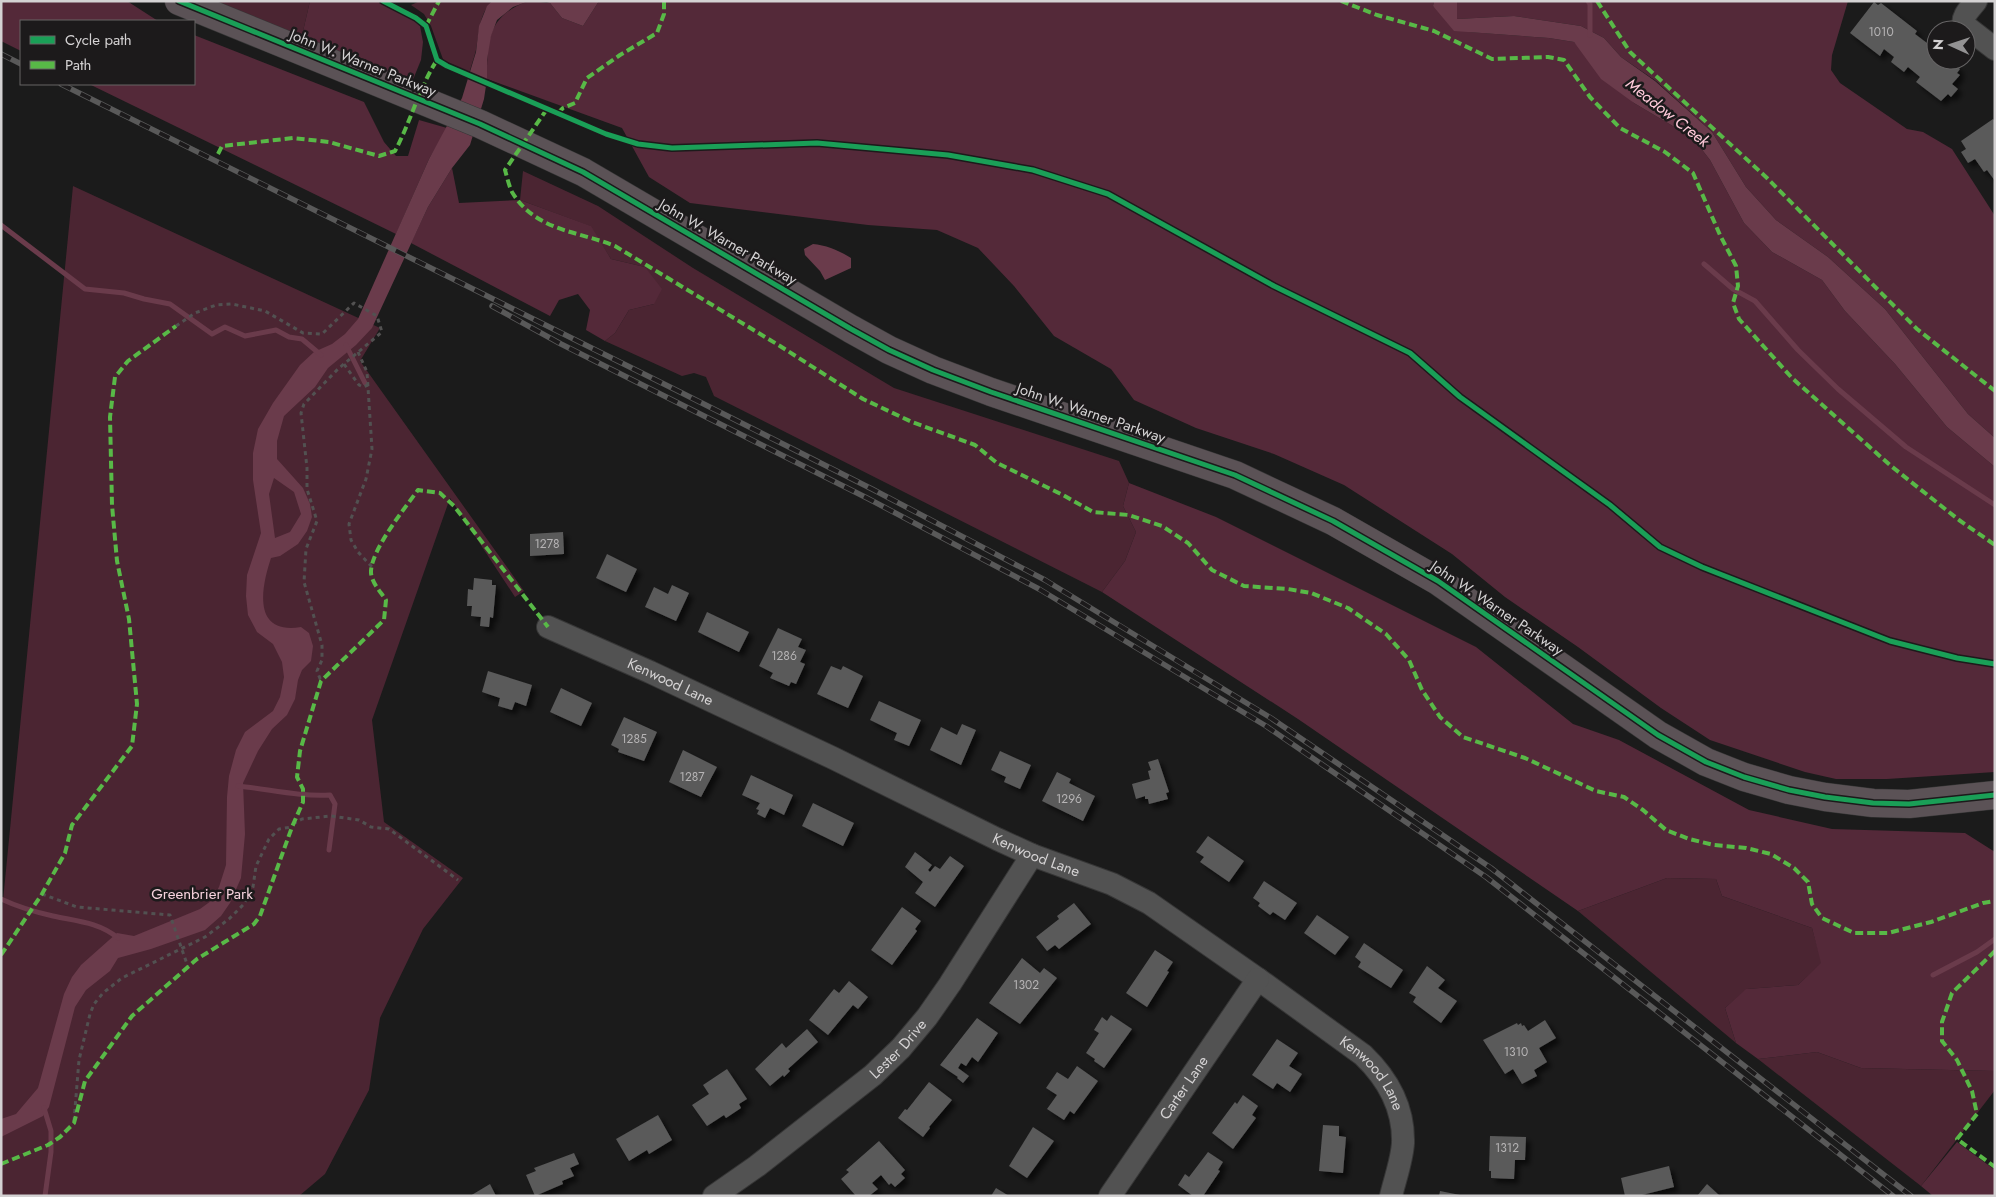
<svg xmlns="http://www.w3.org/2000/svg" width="1996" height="1197" viewBox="0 0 1996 1197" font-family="Jost,sans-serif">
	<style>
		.green { fill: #4b2532 }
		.forest { fill: #542939 }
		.water { fill: #6a3b4b; fill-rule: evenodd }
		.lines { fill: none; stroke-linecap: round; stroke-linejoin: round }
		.stream { stroke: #6a3b4b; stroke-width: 5 }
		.building { fill: #5a5a5a; filter: url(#shadow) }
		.minor-casing { stroke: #363636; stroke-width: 24 }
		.major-casing { stroke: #363636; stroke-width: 29 }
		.path { stroke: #525151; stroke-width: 3; stroke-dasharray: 4 4; stroke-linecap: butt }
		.minor { stroke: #525252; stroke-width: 22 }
		.major { stroke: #5b5256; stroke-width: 28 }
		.rail-casing { stroke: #595959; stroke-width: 5.5 }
		.rail { stroke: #1c1a1b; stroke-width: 4; stroke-dasharray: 11; stroke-linecap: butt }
		.quiet { stroke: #58b947; stroke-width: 4; stroke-dasharray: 8 4; stroke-linecap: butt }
		.cycleway-casing { stroke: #1c1a1b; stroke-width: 8 }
		.cycleway { stroke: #1a9f57; stroke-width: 5 }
		.labels { text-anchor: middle; stroke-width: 5; stroke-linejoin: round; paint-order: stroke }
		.number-label { font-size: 12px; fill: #b6b4b5 }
		.street-label { font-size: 15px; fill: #d4d2d3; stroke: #1c1a1b }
		.park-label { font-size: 15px; fill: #f7d3de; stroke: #1c1a1b }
		.water-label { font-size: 16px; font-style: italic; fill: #ffcada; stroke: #1c1a1b }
	</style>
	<defs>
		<filter id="shadow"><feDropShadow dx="4.5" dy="4.5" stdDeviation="2.5" flood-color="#0009"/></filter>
	</defs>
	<rect width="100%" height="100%" fill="#1b1b1b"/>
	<g class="green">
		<path d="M206,1H310L301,40Z"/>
		<path d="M420,1H492C479,14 479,33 476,50C474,58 471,66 469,74L444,62L431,26L424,14L411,5Z"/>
		<path d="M523,171L598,206L693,268L894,388L1119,461L1129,483L1123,506L1136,532L1125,561L1102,592L714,396L706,377L694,373L682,376L605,341L615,333L629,310L654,304L645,267L611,259L590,226L520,200Z"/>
		<path d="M73,186L380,328L360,361L524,591L515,597L450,498L372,720L384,822L463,878L423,929L380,1018L369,1090L325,1174L299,1196H1V921Z"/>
		<path d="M1667,878L1716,879L1722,896L1812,928L1822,963L1798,985L1747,989L1725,1008L1736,1043L1578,911Z"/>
		<path d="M1817,1052L1861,1068L1995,1071V1090L1921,1186L1758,1059Z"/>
	</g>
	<g class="forest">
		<path d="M1,1H127L158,21H21V51L1,41Z"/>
		<path d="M310,1H380L414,20L420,26L423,42L421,60L412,82L301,40Z"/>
		<path d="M529,1L550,3L562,18L583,26L599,1H1434L1433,6L1469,32L1549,38L1574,42L1634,103L1693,138L1710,160L1744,223L1772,252L1822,280L1845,311L1895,364L1947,427L1995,467V772L1887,779H1836L1805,772L1710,740L1661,708L1578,647L1505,597L1452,554L1344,485L1274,454L1196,428L1134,400L1111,369L1054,336L1014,286L978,248L937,230L868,225L690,203L649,177L622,128L487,79C487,40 488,15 529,1Z"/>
		<path d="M1457,1H1848L1832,55L1831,70L1840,83L1907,129L1923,132L1952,149L1995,216V438L1968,414L1885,309L1828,257L1776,220L1746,187L1712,132L1656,81L1621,57L1604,38L1581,26L1514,16L1457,19Z"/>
		<path d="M194,35L364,102L384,142L396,156H408L419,120L447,128L429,159L396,234L89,84H194Z"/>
		<path d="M452,168L459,203L520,200L591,226L611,259L645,267L662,289L654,304L629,310L615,333L605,341L586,330L590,310L578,294L559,300L550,316L411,243L428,207Z"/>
		<path d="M1129,483L1216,517L1476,647L1573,724L1619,740L1749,810L1832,829L1965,833L1995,852V1071L1861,1068L1817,1052L1758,1059L1736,1043L1725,1008L1746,989L1798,985L1821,963L1812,928L1722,896L1716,879L1667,878L1578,911L1298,719L1102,592L1125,561L1136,532L1123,506Z"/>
		<path d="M1957,1142L1995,1170V1196H1933L1921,1186Z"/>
	</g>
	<g class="water">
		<path d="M492,1H529L513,7L497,20L491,36L487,60V79L484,99L470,145L452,168L428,207L372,328L356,345L328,368L315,387L284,416L277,441V459L303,488L310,504L312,517L307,531L298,544L280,556L271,558C261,588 252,635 301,627L309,633L313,646L311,661L302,670L298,680L295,699L287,715L272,729L258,751L243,783L245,834L241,878L230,903L221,916L205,930L151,949L118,958L110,971L86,990L75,1007L49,1107L43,1116L1,1137V1119L16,1114L38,1088L64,994L72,977L81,965L117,933L134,936L200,909L211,901L219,887L226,865L227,797L229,776L236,750L245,732L273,711L280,697L284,677L282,662L273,644L257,632L248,615L246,596L247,575L261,533L253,480V453L258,429L273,403L300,365L314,352L332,344L345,334L358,319L429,159L462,98L476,52L479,26L487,6ZM274,478L294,492L301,514L290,532L275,538L269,494Z"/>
		<path d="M543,1H599L583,26L562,18L550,3Z"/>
		<path d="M1434,1H1457V19L1514,16L1581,26L1604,38L1621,57L1655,81L1712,132L1746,187L1776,220L1828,257L1885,309L1968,414L1995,438V467L1947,427L1895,364L1845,311L1822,280L1772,252L1744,223L1710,160L1693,138L1634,103L1601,79L1574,42L1549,38L1454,31L1433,6Z"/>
		<path d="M813,244C826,245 840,251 851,258V268L825,280L820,271L805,255L804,249Z"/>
	</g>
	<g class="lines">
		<g class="stream">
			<path d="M1588,1L1590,4V35"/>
			<path d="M1,225L85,289L124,293L144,299L170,304L212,334L225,327L245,336L276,330L289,337L302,339L321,355"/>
			<path d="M1704,264L1733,289L1755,301L1798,350L1838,389L1906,447L1995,505"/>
			<path d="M346,345L365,383"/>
			<path d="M238,786C268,789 301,797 330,795L335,804L329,850"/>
			<path d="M1,899C18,907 35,912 53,916C76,921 99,922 118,938"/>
			<path d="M1933,975L1977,952L1995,939"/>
			<path d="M44,1108L51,1131V1152L45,1196"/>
		</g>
	</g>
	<g class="building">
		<path d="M1874,2L1878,5L1881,3L1917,31L1915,34L1935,49L1932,52L1936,55V60H1948L1960,69L1957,73L1960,75L1952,84L1958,89L1951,97L1948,94L1941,101L1916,82L1920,77L1908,67L1904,72L1891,62L1894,57L1884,49L1880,56L1850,33Z"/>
		<path d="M1993,119L1995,121V181L1987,170L1984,172L1975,159L1968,163L1961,152L1966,149L1961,141Z"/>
		<path d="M563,532L564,554L530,556V534Z"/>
		<path d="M607,554L637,569L626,592L596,578Z"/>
		<path d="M474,578L492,580V585H496L493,618L490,617L489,627L480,626L481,617L471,616L472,606H467L468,589L473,590Z"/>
		<path d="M672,585L689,593L676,621L645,607L654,587L668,594Z"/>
		<path d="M707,612L749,632L739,652L698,632Z"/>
		<path d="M778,628L802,639L798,647L806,650L800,662L805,664L796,684L791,682L789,686L770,678L773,673L759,666Z"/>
		<path d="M831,666L841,670L843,666L863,676L848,708L817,694Z"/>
		<path d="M488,671L532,685L526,706L515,702L512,710L498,706L500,698L482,692Z"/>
		<path d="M561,688L592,703L581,726L550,712Z"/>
		<path d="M879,701L921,720L909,746L894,740L897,733L870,720Z"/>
		<path d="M624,717L657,732L644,761L618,752L619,749L611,745Z"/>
		<path d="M962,724L976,730L961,765L930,750L941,727L957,735Z"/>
		<path d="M683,750L717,767L701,797L669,782Z"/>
		<path d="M1000,751L1031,765L1020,789L1004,782L1006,777L991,770Z"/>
		<path d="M1158,759L1169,792L1166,793L1168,799L1149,804L1148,799H1145V796L1136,799L1132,784L1150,779L1148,771L1151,770L1148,762Z"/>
		<path d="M1057,772L1071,779L1069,783L1095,796L1083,821L1042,801Z"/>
		<path d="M751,775L793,795L784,815L770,808L765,818L757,814L759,810L756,809L760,803L742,795Z"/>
		<path d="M813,803L854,823L843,846L802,826Z"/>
		<path d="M1208,836L1244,861L1229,882L1200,862L1204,857L1196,852Z"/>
		<path d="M915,852L932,865L928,870L930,872L935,866L940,869L950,856L964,866L935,907L915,893L923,882L905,867Z"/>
		<path d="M1264,881L1297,903L1285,920L1273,912L1270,915L1258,906L1260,903L1253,898Z"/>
		<path d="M1074,903L1091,924L1059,949L1055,945L1047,951L1036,937L1059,919L1057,916Z"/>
		<path d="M902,907L921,921L915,929L917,931L892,965L871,950Z"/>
		<path d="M1317,915L1349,937L1335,955L1304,933Z"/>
		<path d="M1364,943L1403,970L1391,988L1358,967L1361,962L1355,957Z"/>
		<path d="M1155,950L1173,962L1167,971L1169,972L1147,1007L1126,993Z"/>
		<path d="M1022,958L1040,973L1044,968L1057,978L1020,1024L989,1003Z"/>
		<path d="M1427,966L1445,980L1438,988L1457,1001L1441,1023L1413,1002L1416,997L1409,993Z"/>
		<path d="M849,981L868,997L858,1009L853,1005L828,1035L809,1020L834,989L839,993Z"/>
		<path d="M1111,1015L1132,1029L1104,1068L1094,1061L1095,1059L1086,1053L1099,1033L1094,1030L1102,1017L1107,1021Z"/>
		<path d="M977,1018L998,1033L978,1062L972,1057L966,1066L961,1063L958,1068L969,1076L963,1083L957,1078L958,1077L940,1065Z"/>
		<path d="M1545,1020L1556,1038L1539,1048L1547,1062L1534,1070L1537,1076L1522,1084L1513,1069L1505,1074L1483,1040L1517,1023L1518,1025L1521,1023L1522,1026L1524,1025L1528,1031Z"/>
		<path d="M807,1029L818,1042L788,1069L790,1071L784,1077L783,1075L770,1086L755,1069L782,1043L786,1048Z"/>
		<path d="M1277,1039L1298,1053L1289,1066L1302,1074L1290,1092L1277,1083L1273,1089L1252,1075Z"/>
		<path d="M1077,1066L1098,1081L1074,1114L1070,1111L1064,1120L1047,1109L1057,1095L1046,1088L1057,1072L1068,1079Z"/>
		<path d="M727,1069L747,1099L739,1104L741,1108L726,1118L724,1115L707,1126L692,1105L709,1094L703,1085Z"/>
		<path d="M929,1082L952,1100L929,1127L930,1128L923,1137L898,1118L905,1109L907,1110Z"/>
		<path d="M1243,1095L1258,1106L1252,1115L1256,1118L1233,1149L1212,1133L1235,1102L1237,1104Z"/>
		<path d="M658,1115L672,1140L649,1154L647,1150L629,1161L616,1139Z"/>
		<path d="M1323,1125L1339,1126V1136L1346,1137L1343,1173L1319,1171Z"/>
		<path d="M1033,1127L1054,1141L1027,1178L1009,1166Z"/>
		<path d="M1490,1136L1526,1137L1525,1160H1515L1514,1179L1491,1178V1171H1489Z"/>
		<path d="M879,1141L905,1170L901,1174L905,1178L895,1187L891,1183L889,1185L881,1175L872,1183L878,1189L869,1196H856L841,1179L849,1172L846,1170Z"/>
		<path d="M1208,1152L1223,1162L1218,1170L1220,1171L1203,1196H1193L1178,1185L1185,1174L1189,1177Z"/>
		<path d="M574,1153L579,1164L570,1168L574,1176L562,1181L563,1184L535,1196L526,1175L536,1171L534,1168Z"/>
		<path d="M1669,1166L1674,1187L1638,1196H1625L1621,1178Z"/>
		<path d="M490,1184L496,1196H470Z"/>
		<path d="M1707,1184L1720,1196H1697Z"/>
		<path d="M996,1188L1009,1196H991Z"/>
		<path d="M1440,1191L1460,1195V1196H1439Z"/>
	</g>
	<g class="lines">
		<defs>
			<g id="minor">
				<path d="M1976,1C1971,8 1961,16 1964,25L1995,49"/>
				<path id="s1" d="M548,627L650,672L833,758L997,839L1032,855L1112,884L1149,903L1258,979L1363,1055C1388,1079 1404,1107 1403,1143C1402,1160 1395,1179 1391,1196"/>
				<path id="s2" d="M714,1196L757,1166L873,1075L901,1048L927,1017L950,984L1032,855"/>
				<path id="s3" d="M1110,1196L1258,979"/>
			</g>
			<path id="major" d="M179,1L480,124L583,172L851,329L889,350L933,370L991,392L1235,475L1333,521L1438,581L1658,735L1706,762L1744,777L1789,790L1825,797L1873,803L1909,804L1995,795"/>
		</defs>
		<use href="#minor" class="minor-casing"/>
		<use href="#major" class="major-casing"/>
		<g class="path">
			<path d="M176,326L195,313L216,305L232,304L265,311L303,333L322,334L354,303L377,316L382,332L338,369L304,404L301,413L307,468V489L317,521L306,549L304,582L322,645V660L317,671L321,681"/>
			<path d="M358,352L367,372L372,449L366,479L349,524L351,540L358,552L372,567"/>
			<path d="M344,364L359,385L363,387L368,385"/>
			<path d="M293,824L302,819L331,816L359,820L371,827L389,829L458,880"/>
			<path d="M42,894L77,907L170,915L188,967"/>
			<path d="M74,1121L79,1060L90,1014L94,1004L103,993L122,978L205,937L229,919L244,904L253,887L256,866L269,839L279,829L292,827"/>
		</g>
		<use href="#minor" class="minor"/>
		<use href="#major" class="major"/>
		<defs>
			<g id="rail">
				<path d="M1,54L21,64"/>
				<path d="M61,84L680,392L872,489L1045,580L1271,718L1491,868L1911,1196"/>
				<path d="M492,306L561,344L867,498L1039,589L1266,726L1486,877L1893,1196"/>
			</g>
		</defs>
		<use href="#rail" class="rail-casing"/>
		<use href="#rail" class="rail"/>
		<g class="quiet">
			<path d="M1341,1L1377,15L1434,31L1492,59L1548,57L1564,60L1590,97L1620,128L1665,152L1693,173L1720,235L1736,266L1738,286L1733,303L1739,319L1792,378L1891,466L1959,520L1995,545"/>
			<path d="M1597,1L1630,52L1767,178L1917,329L1995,391"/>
			<path d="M426,26L439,1"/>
			<path d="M547,109L505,170C507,177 509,186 512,192C535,231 578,231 615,246L780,346L863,399L912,422L975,445L997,463L1063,495L1093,512L1129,515L1162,526L1188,543L1212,570L1244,586L1288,589L1311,593L1348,608L1386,634L1409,660L1422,690L1440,717L1463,737L1525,758L1596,791L1624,797L1643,810L1666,830L1689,839L1714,845L1746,848L1771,854L1794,868L1808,882L1812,904L1822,918L1854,933H1888L1931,922L1983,903L1995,901"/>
			<path d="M558,113L563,108L575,103L587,78L620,55L657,33L664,14V1"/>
			<path d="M218,154L222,146L293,138L329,142L379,156L395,151C411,121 419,88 437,60"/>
			<path d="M1995,951L1952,993L1942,1022V1041L1957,1060L1972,1091L1977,1114L1957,1139L1995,1167"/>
			<path d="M1,955L42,894L65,853L72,825L132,746L137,704L129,619L117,561L112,505L110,417L115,377L128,361L176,326"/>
			<path d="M1,1164L48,1145L60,1137L74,1123L85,1081L132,1016L197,959L254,924L260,916L292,827L303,802V789L297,777L300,751L321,681L384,620L386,600C380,591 372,583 371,573C370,551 405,508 418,490L440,493L454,506L548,627"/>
		</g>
		<defs>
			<g id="cycleway">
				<path d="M179,1L480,124L583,172L851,329L889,350L933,370L991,392L1235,475L1333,521L1438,581L1658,735L1706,762L1744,777L1789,790L1825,797L1873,803L1909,804L1995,795"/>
				<path d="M383,1L416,18L426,26L437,60L447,66L606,134L638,144L672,148L817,143L948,155L1033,170L1108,194L1274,286L1410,353L1460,397L1610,505L1660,547L1702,567L1890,641L1957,658L1995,664"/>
			</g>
		</defs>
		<use href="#cycleway" class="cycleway-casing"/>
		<use href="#cycleway" class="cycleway"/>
	</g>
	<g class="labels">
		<g class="number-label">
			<text x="1881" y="36">1010</text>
			<text x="547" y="548">1278</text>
			<text x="784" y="660">1286</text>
			<text x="634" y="743">1285</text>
			<text x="692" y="781">1287</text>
			<text x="1069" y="803">1296</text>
			<text x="1026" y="989">1302</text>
			<text x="1516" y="1056">1310</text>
			<text x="1507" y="1152">1312</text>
		</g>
		<g class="street-label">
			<text transform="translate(363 63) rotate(22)" y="5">John W. Warner Parkway</text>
			<text transform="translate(728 242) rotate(30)" y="5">John W. Warner Parkway</text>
			<text transform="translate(1091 413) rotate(19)" y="5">John W. Warner Parkway</text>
			<text transform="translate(1497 608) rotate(34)" y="5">John W. Warner Parkway</text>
			<text dy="5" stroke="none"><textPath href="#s1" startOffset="134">Kenwood Lane</textPath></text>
			<text dy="5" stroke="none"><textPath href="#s1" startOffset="539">Kenwood Lane</textPath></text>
			<text dy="5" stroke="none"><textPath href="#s2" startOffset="236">Lester Drive</textPath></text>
			<text dy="5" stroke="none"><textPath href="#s1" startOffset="944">Kenwood Lane</textPath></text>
			<text dy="5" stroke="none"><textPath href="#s3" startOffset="131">Carter Lane</textPath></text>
		</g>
		<g class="park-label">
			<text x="202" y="899">Greenbrier Park</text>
		</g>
		<g class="water-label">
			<text transform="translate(1668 112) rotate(38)" y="6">Meadow Creek</text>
		</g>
	</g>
	<rect width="1996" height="1197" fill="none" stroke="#d4d2d3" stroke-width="5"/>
	<rect x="20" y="20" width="175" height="65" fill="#1c1a1b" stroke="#666465"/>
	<rect x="30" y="36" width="25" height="8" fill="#1a9f57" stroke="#666465"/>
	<text x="65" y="45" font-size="15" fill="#d4d2d3">Cycle path</text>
	<rect x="30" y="61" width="25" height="8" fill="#58b947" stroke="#666465"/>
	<text x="65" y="70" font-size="15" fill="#d4d2d3">Path</text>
	<g transform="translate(1951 45) rotate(273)"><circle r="24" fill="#1c1a1b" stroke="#666465"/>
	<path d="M0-4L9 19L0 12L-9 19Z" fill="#939293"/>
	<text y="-8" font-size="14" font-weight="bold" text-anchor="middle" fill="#d4d2d3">N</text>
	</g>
</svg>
